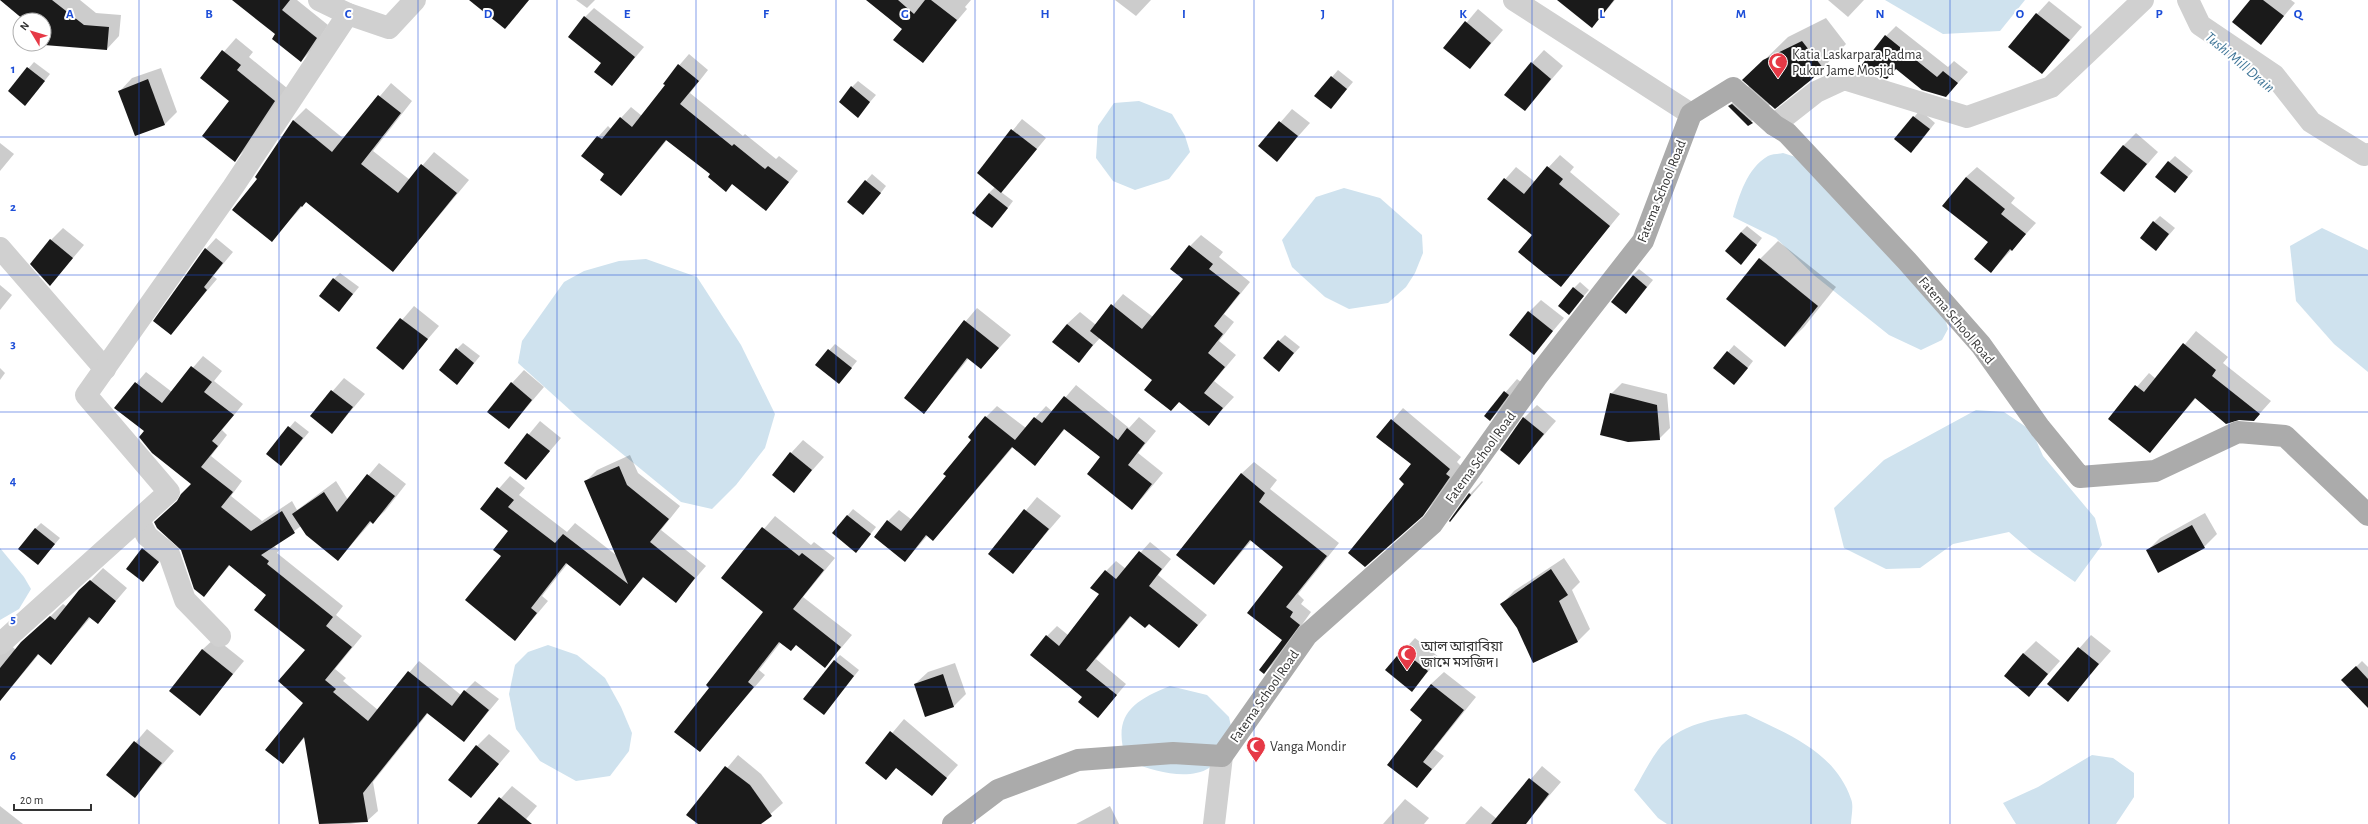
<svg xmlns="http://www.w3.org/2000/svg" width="2368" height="824" viewBox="0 0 2368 824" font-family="'Alegreya Sans','Noto Sans Bengali',sans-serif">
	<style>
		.water { fill: #cfe2ee }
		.shadow { fill: #0003 }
		.building { fill: #1a1a1a }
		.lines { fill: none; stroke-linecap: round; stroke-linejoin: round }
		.minor { stroke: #d0d0d0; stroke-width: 22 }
		.major { stroke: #ababab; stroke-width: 22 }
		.grid { fill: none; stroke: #1d4ed8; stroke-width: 1; stroke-opacity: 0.55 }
		.labels { text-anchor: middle; stroke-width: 4; stroke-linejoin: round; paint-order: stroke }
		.poi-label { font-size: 14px; fill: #333; stroke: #fff; text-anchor: start }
		.street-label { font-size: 14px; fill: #333; stroke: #fff }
		.water-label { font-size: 15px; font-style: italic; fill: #3f7597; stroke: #fff }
		.grid-label { font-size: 13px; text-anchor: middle; font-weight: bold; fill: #1d4ed8; stroke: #fff; stroke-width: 4; stroke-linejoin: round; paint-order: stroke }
	</style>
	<rect width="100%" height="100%" fill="#fff"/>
	<g class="water">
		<path d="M1885,0H2025L2000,31L1943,34Z"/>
		<path d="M1139,101L1172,114L1185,136L1190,152L1169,179L1135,190L1113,181L1096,158L1098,126L1114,103Z"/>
		<path d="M1783,153L1805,160L1943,311L1948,329L1942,340L1921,350L1889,335L1815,276L1776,238L1733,217C1739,196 1747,168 1768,156C1772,154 1779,154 1783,153Z"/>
		<path d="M1344,188L1380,198L1422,235L1423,253L1415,273L1406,287L1388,303L1349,309L1325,297L1292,267L1282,240L1316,197Z"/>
		<path d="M2322,228L2368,250V372L2334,344L2296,301L2290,246Z"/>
		<path d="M646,259L697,277L741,345L775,414L765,448L736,485L712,509L681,502L581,420L518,363L522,341L564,282L584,271L619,261Z"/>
		<path d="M1976,410L2004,412L2032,431L2043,456L2095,518L2102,545L2075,582L2032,552L2009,532L1953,544L1920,568L1886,569L1844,548L1834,508L1884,460Z"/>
		<path d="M0,548L24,577L31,589L19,609L0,620Z"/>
		<path d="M548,645L577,655L605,678L621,707L632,733L629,751L610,776L576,781L540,761L516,729L509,694L515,665L528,652Z"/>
		<path d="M1170,686L1207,695L1229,717L1233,736C1227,747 1221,761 1209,768C1187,782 1147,770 1126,759C1112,716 1132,701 1170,686Z"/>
		<path d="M1746,714C1788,734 1835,752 1851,799C1854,806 1851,817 1851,824H1667L1658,818L1634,790C1642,777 1649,762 1658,750C1677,724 1717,718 1746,714Z"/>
		<path d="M2092,755L2113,758L2134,773V797L2116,824H2016L2003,803L2038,787Z"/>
	</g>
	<g class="shadow">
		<path d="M21,0H80L96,13L121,15L119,36L107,49L44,35V20H25Z"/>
		<path d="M234,0H297L328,25L313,49L301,61L276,34Z"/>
		<path d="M492,0H529L505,28Z"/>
		<path d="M576,0H595L587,8Z"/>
		<path d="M886,0H971L965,7L967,9L922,62Z"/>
		<path d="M1115,0H1151L1136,16Z"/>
		<path d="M1559,0H1615L1592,27Z"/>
		<path d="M1828,0H1864L1848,17Z"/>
		<path d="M2251,0H2291L2295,3L2261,43Z"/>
		<path d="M2049,1L2082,27L2042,73L2037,14Z"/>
		<path d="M594,8L644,47L612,85L585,17Z"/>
		<path d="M1478,9L1503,30L1470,68L1445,48Z"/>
		<path d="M1826,18L1846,44L1811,80L1771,104L1748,124L1729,106L1750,85L1744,80L1788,37Z"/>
		<path d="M1896,26L1948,67L1954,61L1968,72L1946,96L1886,36Z"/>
		<path d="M236,38L253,52L249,57L287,88L247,148L235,160L230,101L201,78Z"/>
		<path d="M1544,50L1563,66L1525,110L1532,63Z"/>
		<path d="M689,54L708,70L690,93L743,136L745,134L776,159L779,156L798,171L766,210L733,183L726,190L711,174L667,140L621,195L606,174L583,156L598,137L608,126L611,129L631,107L642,116L666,85L664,83Z"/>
		<path d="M34,62L50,74L31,98L9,91Z"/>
		<path d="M161,68L177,112L165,124L136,135L120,91L132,78Z"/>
		<path d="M1338,70L1353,82L1331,108L1316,96Z"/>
		<path d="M858,81L876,95L858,116L852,87Z"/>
		<path d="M391,83L412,101L373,151L410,180L434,152L469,180L393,271L307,201L272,240L259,179L293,121L306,108L344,139Z"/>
		<path d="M1292,109L1310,123L1277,160L1260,146Z"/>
		<path d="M1920,110L1935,123L1917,146L1896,139Z"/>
		<path d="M1022,119L1046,138L1001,192L1013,201L998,221L989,193L995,187L978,173Z"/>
		<path d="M2136,133L2158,152L2124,191L2123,146Z"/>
		<path d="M0,143L14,154L0,171Z"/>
		<path d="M1560,155L1574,167L1570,172L1620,214L1561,286L1533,235L1488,199L1516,167L1535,182Z"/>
		<path d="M2175,156L2193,171L2181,185L2169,162Z"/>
		<path d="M1977,167L2015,198L2011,203L2036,223L1991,272L1989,242L1966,177Z"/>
		<path d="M872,174L886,186L869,208L848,202Z"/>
		<path d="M2160,216L2175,228L2156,250L2154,222Z"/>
		<path d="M1747,226L1762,238L1747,257L1741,232Z"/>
		<path d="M63,228L84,245L50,285L51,240Z"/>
		<path d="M1201,235L1223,252L1219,257L1250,282L1224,314L1234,322L1219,341L1236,355L1214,381L1234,397L1209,424L1180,401L1171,410L1153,380L1100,338L1078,362L1067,324L1080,312L1096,325L1123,294L1153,317L1184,279L1190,246Z"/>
		<path d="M216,238L233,252L213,276L217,279L171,333L206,249Z"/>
		<path d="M1778,241L1836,287L1804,327L1785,346L1760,259Z"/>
		<path d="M1639,269L1653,280L1632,306L1633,275Z"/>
		<path d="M340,273L359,287L339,311L334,279Z"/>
		<path d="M1580,282L1589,290L1569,313L1574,288Z"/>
		<path d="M0,285L12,295L0,310Z"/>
		<path d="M1541,300L1564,318L1534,353L1529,312Z"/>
		<path d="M414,306L439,326L403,368L378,348Z"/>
		<path d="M977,308L1011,335L981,368L969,358L924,412L948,342Z"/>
		<path d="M2196,331L2228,357L2223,363L2271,401L2254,420L2196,398L2150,451L2109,419L2149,373L2156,379Z"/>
		<path d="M1285,335L1300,347L1279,370V341Z"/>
		<path d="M463,343L480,356L463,377L457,349Z"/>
		<path d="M835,344L857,361L839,383L816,365Z"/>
		<path d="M1734,345L1753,361L1740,378L1728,352Z"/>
		<path d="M203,356L222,371L214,381L243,404L222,430L227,435L211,456L242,481L231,496L262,521L292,501L297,510L336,481L348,500L379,463L406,484L385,511L373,522L372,521L338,560L301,526L274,546L279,550L277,553L343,606L336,615L362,636L335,669L346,678L343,681L378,710L419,661L461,695L475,681L499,699L464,741L428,713L373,782L378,811L367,821L350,824H320L305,737L283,763L305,703L306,650L268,595L230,565L204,595L179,500L193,484L145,431L115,408L146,372L172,392Z"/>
		<path d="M0,368L5,373L0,380Z"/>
		<path d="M524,370L544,387L509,428L512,383Z"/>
		<path d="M344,378L365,394L332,433L311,416Z"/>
		<path d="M1517,379L1521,382L1502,407L1490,420L1485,416Z"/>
		<path d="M1622,383L1667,394L1670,428L1659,439L1611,394Z"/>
		<path d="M1076,385L1129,428L1139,417L1156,431L1138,453L1163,473L1143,497L1132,508L1101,457L1065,429L1035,464L1013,447L944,528L933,539L928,535L905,561L888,521L899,510L912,520L947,476L986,417L997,406L1026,428L1046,406L1053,412Z"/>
		<path d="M1537,405L1556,421L1519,464L1502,450L1524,418Z"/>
		<path d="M1403,408L1461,457L1457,462L1461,466L1434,503L1422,515L1406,484L1412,464L1378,437Z"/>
		<path d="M295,421L309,432L281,465L267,454Z"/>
		<path d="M540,421L561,438L526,479L505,463Z"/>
		<path d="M803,440L824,457L794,491L791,453Z"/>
		<path d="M630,455L638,473L680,506L661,530L706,566L675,602L644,577L620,604L568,563L542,596L548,601L515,640L502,556L510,531L481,509L510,476L525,488L519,495L567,532L575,523L616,555L585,482L597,470Z"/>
		<path d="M1254,462L1277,480L1270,489L1339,543L1298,594L1304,600L1301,604L1311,612L1276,661L1264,673L1283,640L1285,567L1252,540L1214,584L1241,474Z"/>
		<path d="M1482,481L1483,482L1457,512L1470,494Z"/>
		<path d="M1037,497L1061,516L1013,572L990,554Z"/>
		<path d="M853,509L876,527L862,545L833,533Z"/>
		<path d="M2205,513L2217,534L2204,547L2147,551L2160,538Z"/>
		<path d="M775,516L811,545L814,542L835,558L803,597L852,635L825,667L796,644L781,642L759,670L765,675L699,751L711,687L765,612L722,578Z"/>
		<path d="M41,523L60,538L38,564L35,529Z"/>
		<path d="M1150,542L1171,559L1158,575L1207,615L1179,647L1149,623L1131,616L1096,659L1126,684L1098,717L1083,697L1047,636L1057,626L1068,635L1100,594L1106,571L1116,561L1126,569Z"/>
		<path d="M149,543L164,556L143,581V549Z"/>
		<path d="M1564,558L1580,582L1572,590L1590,629L1578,641L1534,662L1518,627L1502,604L1514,591Z"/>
		<path d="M103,568L127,588L98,622L91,617L51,663L39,654L0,701V649L7,642L16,650L63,604L66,606Z"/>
		<path d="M2091,635L2111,651L2068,700L2048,684Z"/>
		<path d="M215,638L244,661L200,714L202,650Z"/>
		<path d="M1415,638L1440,658L1412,690L1403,651Z"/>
		<path d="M2036,641L2060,661L2029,696L2023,654Z"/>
		<path d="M840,655L859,670L824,714L834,661Z"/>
		<path d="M2362,661L2368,667V706L2343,680Z"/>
		<path d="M955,663L966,694L953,707L915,684L928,672Z"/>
		<path d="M1444,672L1476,697L1434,749L1444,756L1417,787L1424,720L1431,684Z"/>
		<path d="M904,719L958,765L931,795L897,767L886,778L867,763Z"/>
		<path d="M147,729L174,751L135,796L108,775Z"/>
		<path d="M489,734L510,751L471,797L477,746Z"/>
		<path d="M738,755L761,774L783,803L759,824H699L688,815Z"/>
		<path d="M1542,766L1561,782L1530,818L1518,824H1465L1481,806L1497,819Z"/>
		<path d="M512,786L537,806L522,824H478Z"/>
		<path d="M1405,799L1429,818L1424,824H1383Z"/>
		<path d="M0,806L23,824H0Z"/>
		<path d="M1110,806L1119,824H1076Z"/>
	</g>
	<g class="building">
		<path d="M0,0H52L84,25L109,27L107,50L44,45V20H24Z"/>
		<path d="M232,0H290L282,10L317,38L301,62L272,39L275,34Z"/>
		<path d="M469,0H529L505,29Z"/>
		<path d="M866,0H898L914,14L925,0H931L957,20L923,63L893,40L902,29Z"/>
		<path d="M1557,0H1614L1592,28Z"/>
		<path d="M2250,0H2263L2284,16L2261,45L2232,22Z"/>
		<path d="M2036,13L2070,40L2042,74L2008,47Z"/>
		<path d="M584,16L635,57L612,86L594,72L601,63L568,37Z"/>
		<path d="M1465,21L1491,43L1470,69L1443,48Z"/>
		<path d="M1885,35L1937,77L1943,71L1958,83L1946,97L1922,90L1896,69L1887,79L1869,74L1860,67Z"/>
		<path d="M1802,41L1823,68L1811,80L1775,109L1742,80L1763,60Z"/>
		<path d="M222,50L241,65L237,70L275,101L235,162L202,136L229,101L200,78Z"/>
		<path d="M1531,62L1551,79L1525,111L1504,95Z"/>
		<path d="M678,64L699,81L680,104L732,146L734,144L765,169L768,166L789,182L766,211L732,184L726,192L708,177L710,174L666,140L621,196L600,180L604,174L581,156L597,136L602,139L620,117L632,127L665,85L663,84Z"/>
		<path d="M27,67L45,81L25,106L8,91Z"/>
		<path d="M1331,76L1347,89L1331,109L1314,96Z"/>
		<path d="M148,79L165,125L135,136L118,91Z"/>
		<path d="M851,86L870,102L858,118L839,102Z"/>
		<path d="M378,95L401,113L361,164L398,193L421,164L457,193L393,272L306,202L302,207L301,206L272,242L232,210L257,179L255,177L293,120L332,152Z"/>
		<path d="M1732,104L1753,123L1748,126L1728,106Z"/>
		<path d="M1913,116L1930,129L1911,153L1894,139Z"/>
		<path d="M1279,121L1298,136L1277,162L1258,146Z"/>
		<path d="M1011,129L1037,149L1001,193L977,173Z"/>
		<path d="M2123,145L2147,164L2124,192L2100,173Z"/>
		<path d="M2168,161L2188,177L2175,193L2155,177Z"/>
		<path d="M1547,166L1563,179L1559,184L1610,226L1561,287L1518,252L1532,235L1487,199L1504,178L1524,194Z"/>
		<path d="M1966,177L2005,209L2001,214L2026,234L2012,251L2010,249L1991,273L1974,259L1988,242L1942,206Z"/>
		<path d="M865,180L881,193L863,215L847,202Z"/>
		<path d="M989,193L1008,208L992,228L972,213Z"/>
		<path d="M2153,221L2169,234L2156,251L2140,238Z"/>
		<path d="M1741,232L1757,245L1741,265L1725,251Z"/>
		<path d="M50,239L73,258L50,286L30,264Z"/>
		<path d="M1189,245L1213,264L1209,269L1240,293L1214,326L1223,334L1208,353L1225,367L1204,393L1223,408L1209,426L1179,402L1171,411L1144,390L1152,380L1090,331L1111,304L1142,329L1183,279L1170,269Z"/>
		<path d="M205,248L223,263L204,287L207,290L171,335L153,321Z"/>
		<path d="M1759,258L1818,306L1785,347L1726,299Z"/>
		<path d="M1633,275L1647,287L1626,314L1611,302Z"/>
		<path d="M333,278L353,294L339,312L319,296Z"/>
		<path d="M1573,287L1584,296L1569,315L1558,306Z"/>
		<path d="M1528,311L1553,331L1534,355L1509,335Z"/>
		<path d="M400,318L428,339L403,370L376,348Z"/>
		<path d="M964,320L999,348L981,369L967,358L924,414L904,398Z"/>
		<path d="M1067,324L1093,345L1079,363L1052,342Z"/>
		<path d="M1278,340L1294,353L1279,372L1263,358Z"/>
		<path d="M2183,343L2216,370L2212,376L2260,414L2254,421L2239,420L2226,424L2195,398L2150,453L2108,419L2135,385L2144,392Z"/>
		<path d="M456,348L474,363L457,385L439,370Z"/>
		<path d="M828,349L852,368L839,384L815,365Z"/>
		<path d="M1727,351L1748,368L1734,385L1713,368Z"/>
		<path d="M191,366L212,382L204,392L234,415L212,441L218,446L201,467L233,492L221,507L251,531L282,511L295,533L261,555L269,561L267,564L333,617L326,626L352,647L325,680L336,689L333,692L368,721L408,671L452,706L464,690L489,710L464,742L427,713L363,793L368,822L319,824L304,737L283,764L265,750L303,703L278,681L305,650L254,610L266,595L229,565L204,597L194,589L181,550L157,528L154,522L177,501L181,494L191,484L152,453L139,437L144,431L114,408L135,382L162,403Z"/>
		<path d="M511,382L532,400L509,429L487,412Z"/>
		<path d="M331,390L353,407L332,434L310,416Z"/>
		<path d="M1504,391L1509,395L1490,421L1484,416Z"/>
		<path d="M1610,393L1657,405L1660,440L1628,442L1600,435Z"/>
		<path d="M1064,396L1118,440L1127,428L1145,443L1128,465L1152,484L1132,510L1087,474L1100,457L1064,429L1035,466L1012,447L933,541L926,535L905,562L874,537L887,520L901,531L946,476L943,474L971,440L968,437L985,416L1015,440L1034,417L1042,423Z"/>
		<path d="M1523,417L1544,434L1519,465L1500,450Z"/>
		<path d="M1391,419L1450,469L1446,474L1450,477L1423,516L1365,567L1348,553L1404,484L1399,479L1411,464L1376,437Z"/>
		<path d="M288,426L303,438L281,466L266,454Z"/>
		<path d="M527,433L550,451L526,480L504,463Z"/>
		<path d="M790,452L812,470L794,493L772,475Z"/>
		<path d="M619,466L627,485L669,519L650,542L695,578L676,603L643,577L620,606L566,563L531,608L537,613L515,641L465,600L501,556L493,550L508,531L480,509L497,487L514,500L508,507L555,543L563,534L628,584L584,481Z"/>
		<path d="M1241,473L1265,493L1259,502L1327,556L1286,607L1293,612L1290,617L1300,625L1264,674L1259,670L1282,640L1247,613L1283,567L1250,540L1214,585L1176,555Z"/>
		<path d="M367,474L395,496L373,524L370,521L338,561L306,535L292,514L324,492L337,512Z"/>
		<path d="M1469,493L1471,495L1450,522L1449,521Z"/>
		<path d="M1024,509L1049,529L1013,574L988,554Z"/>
		<path d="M847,515L871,534L856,553L832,533Z"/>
		<path d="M2192,525L2205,548L2158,573L2146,550Z"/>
		<path d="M762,527L799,556L802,553L824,570L793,609L841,647L825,668L796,645L791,651L779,642L748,682L754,687L700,752L674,732L709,688L706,685L763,612L721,578Z"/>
		<path d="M35,528L55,544L38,565L18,549Z"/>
		<path d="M142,548L159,562L143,582L126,569Z"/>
		<path d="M1139,551L1162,569L1149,586L1198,625L1179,648L1149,624L1145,628L1130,616L1086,670L1117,695L1098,718L1078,702L1082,697L1030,655L1046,635L1059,646L1099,594L1090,588L1105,570L1116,579Z"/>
		<path d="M1551,569L1568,595L1559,601L1578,642L1533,663L1517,628L1500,604Z"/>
		<path d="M90,580L116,601L98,624L89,617L51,665L38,654L0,701V668L21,642L50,616L55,620L79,590Z"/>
		<path d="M2078,647L2099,664L2068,702L2047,684Z"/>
		<path d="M202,649L233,674L200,716L169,691Z"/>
		<path d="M1402,650L1428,671L1412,692L1385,670Z"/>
		<path d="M2023,653L2048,674L2029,697L2004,676Z"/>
		<path d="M834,660L854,676L824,715L803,699Z"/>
		<path d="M2356,666L2368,679V708L2341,680Z"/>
		<path d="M943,674L954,707L925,717L914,684Z"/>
		<path d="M1431,684L1464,710L1423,762L1432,769L1417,788L1387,765L1422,720L1410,710Z"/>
		<path d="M890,731L947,778L932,796L896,768L886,780L865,763Z"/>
		<path d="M134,741L162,763L135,798L106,775Z"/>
		<path d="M476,745L499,764L471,798L448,780Z"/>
		<path d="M725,766L750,785L772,816L761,824H698L686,815Z"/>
		<path d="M1529,778L1549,794L1526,824H1491Z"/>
		<path d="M499,797L532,824H477Z"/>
	</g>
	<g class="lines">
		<g class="minor">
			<path d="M319,0L348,14L389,28L415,0"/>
			<path d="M1514,0L1691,114"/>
			<path d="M2188,0L2200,25L2274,75L2311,122L2364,155L2368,154"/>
			<path d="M1774,125L1816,92L1844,79L1967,117L2051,87L2143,0"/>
			<path d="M0,248L105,369"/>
			<path d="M139,521L147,536L169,554L185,600L220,636"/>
			<path d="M0,644L169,492L86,395L233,187L348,14"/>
			<path d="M1214,824L1222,756"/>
		</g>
		<path class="major" d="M953,824L998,790L1078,760L1173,753L1222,756L1307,635L1432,524L1536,378L1643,241L1691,114L1733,88L1774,125L1787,133L1907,261L1981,345L2040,428L2080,477L2155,471L2238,432L2285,436L2368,515"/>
	</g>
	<path class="grid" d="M139,0V824M279,0V824M418,0V824M557,0V824M696,0V824M836,0V824M975,0V824M1114,0V824M1254,0V824M1393,0V824M1532,0V824M1672,0V824M1811,0V824M1950,0V824M2089,0V824M2229,0V824M0,137H2368M0,275H2368M0,412H2368M0,549H2368M0,687H2368"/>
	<defs>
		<symbol id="mosque-pin" viewBox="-11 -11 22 30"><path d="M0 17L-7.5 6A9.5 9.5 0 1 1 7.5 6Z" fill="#e63946" stroke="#fff"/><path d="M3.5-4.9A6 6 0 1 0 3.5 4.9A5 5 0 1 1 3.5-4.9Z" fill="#fff"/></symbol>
	</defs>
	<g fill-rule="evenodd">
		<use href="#mosque-pin" x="1767" y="51" width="22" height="30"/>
		<use href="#mosque-pin" x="1396" y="643" width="22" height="30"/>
		<use href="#mosque-pin" x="1245" y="735" width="22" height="30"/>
	</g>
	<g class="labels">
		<g class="poi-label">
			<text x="1792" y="59">Katia Laskarpara Padma<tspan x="1792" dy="16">Pukur Jame Mosjid</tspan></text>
			<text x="1421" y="651">আল আরাবিয়া<tspan x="1421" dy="16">জামে মসজিদ।</tspan></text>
			<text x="1270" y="751">Vanga Mondir</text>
		</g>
		<g class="street-label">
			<text transform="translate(1661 191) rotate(-68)" y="5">Fatema School Road</text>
			<text transform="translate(1957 320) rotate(50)" y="5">Fatema School Road</text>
			<text transform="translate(1480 457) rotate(-54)" y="5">Fatema School Road</text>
			<text transform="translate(1264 696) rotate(-55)" y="5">Fatema School Road</text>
		</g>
		<g class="water-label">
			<text transform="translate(2240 62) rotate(40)" y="5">Tushi Mill Drain</text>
		</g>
	</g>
	<g class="grid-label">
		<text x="70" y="18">A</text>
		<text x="209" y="18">B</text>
		<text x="348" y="18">C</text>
		<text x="488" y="18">D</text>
		<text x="627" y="18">E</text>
		<text x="766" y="18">F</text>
		<text x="905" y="18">G</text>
		<text x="1045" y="18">H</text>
		<text x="1184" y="18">I</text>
		<text x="1323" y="18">J</text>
		<text x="1463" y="18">K</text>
		<text x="1602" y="18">L</text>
		<text x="1741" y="18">M</text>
		<text x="1880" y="18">N</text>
		<text x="2020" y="18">O</text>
		<text x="2159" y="18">P</text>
		<text x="2298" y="18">Q</text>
		<text x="13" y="73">1</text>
		<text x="13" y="211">2</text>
		<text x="13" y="348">3</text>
		<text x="13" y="485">4</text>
		<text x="13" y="623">5</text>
		<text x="13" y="760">6</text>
	</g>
	<g transform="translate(32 32) rotate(308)"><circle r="19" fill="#ffffff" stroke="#adadad"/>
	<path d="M0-3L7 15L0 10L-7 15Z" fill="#e63946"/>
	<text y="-6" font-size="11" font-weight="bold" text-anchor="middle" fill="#333333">N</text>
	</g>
	<path d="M14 804v6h77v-6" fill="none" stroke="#333333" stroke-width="2"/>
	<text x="20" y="804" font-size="12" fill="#333333" stroke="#ffffff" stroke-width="3" paint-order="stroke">20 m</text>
</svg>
